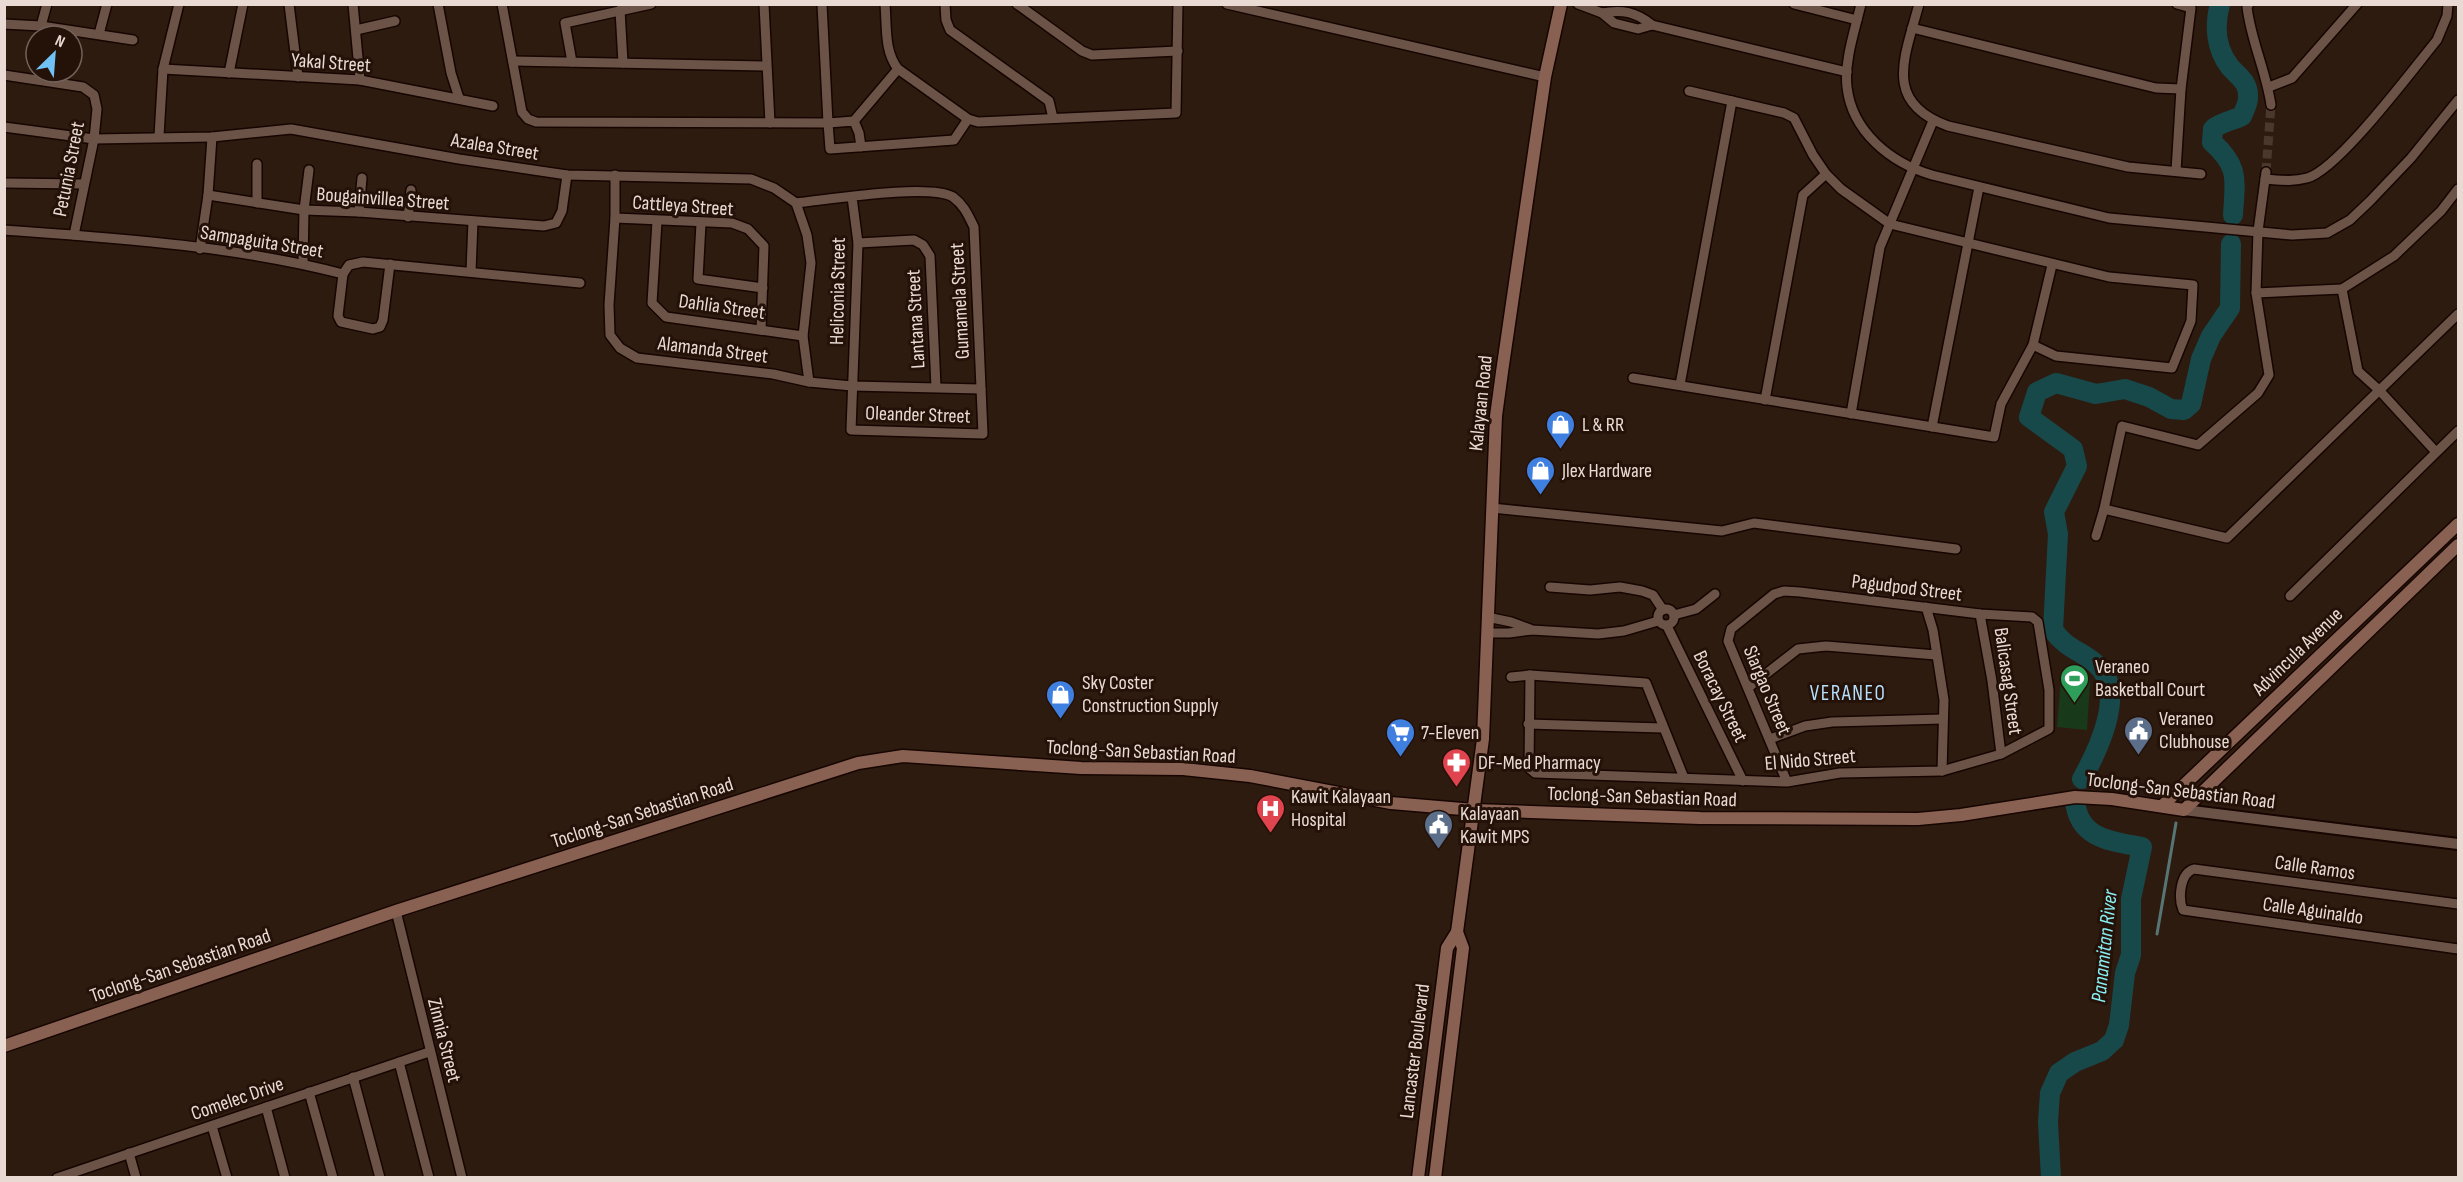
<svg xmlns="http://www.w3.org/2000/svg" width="2463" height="1182" viewBox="0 0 2463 1182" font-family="'Sofia Sans Condensed',sans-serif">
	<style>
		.green { fill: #19391b }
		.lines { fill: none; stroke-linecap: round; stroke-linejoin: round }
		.stream { stroke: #567574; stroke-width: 3 }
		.river { stroke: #17494b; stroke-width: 20 }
		.minor-tunnel { stroke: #4a382d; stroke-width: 9; stroke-dasharray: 9 4.5; stroke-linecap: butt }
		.minor-casing { stroke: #160500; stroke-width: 12 }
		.tertiary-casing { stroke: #160500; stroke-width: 14 }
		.secondary-casing { stroke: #160500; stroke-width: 15 }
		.minor { stroke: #6b5347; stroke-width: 9 }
		.tertiary { stroke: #6b5347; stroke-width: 10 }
		.secondary { stroke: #886152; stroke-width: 12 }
		.labels { text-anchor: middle; stroke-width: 6; stroke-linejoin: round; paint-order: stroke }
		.street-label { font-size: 20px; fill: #e9dbd4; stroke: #241108 }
		.poi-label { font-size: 20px; fill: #e9dbd4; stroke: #241108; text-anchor: start }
		.neighbourhood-label { font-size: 21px; letter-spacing: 1.5px; fill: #b5dffc; stroke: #241108 }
		.water-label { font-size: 21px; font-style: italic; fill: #8aeff3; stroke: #241108 }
	</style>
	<rect width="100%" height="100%" fill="#2e1b10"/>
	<path class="green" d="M2061,678L2090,680L2087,730L2057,727Z"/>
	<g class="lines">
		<path class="stream" d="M2157,934L2176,823"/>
		<g class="river">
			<path d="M2220,4C2214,26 2216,49 2230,67C2239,77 2249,82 2248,98C2248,104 2244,111 2242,116C2232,121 2221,122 2213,129L2212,142C2240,167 2235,180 2233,215"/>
			<path d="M2082,779C2097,752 2128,690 2096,664C2080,650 2066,649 2053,630L2058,534L2054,512L2077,466L2073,449L2029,417L2037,392L2056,383L2096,394L2125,389L2149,397L2171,409L2184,410L2191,404L2201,359L2211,336L2230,308L2231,244"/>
			<path d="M2051,1178L2048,1122L2050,1093L2059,1073L2075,1062L2102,1051L2114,1040L2119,1025L2125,973L2131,955V899L2142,847C2111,841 2078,839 2075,800"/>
		</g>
		<path class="minor-tunnel" d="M2266,172L2271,105"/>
		<defs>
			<g id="minor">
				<path d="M289,4L298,77"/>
				<path d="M353,4L360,80"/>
				<path d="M438,4L451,73L459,98"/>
				<path d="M502,4L522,112L528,119L536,122L828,123L822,4"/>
				<path d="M764,4L770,123"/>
				<path d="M885,4C887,27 884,51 898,69L968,119L978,122L1176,113L1178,4"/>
				<path d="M945,4L946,20L950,30L1049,101L1053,118"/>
				<path d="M1017,4L1082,51L1092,55L1178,51"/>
				<path d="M1227,4L1545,77"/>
				<path d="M1578,4L1602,13L1614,23L1638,29L1652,25"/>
				<path d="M1794,4L1857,20"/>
				<path d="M1861,4C1855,30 1844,61 1847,87C1852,132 1891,163 1932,175L2109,218L2292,235L2327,233L2350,220L2370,201L2411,158L2458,100"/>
				<path d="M1919,4C1905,57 1882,102 1948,126L2128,167L2201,174"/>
				<path d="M2249,4L2247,7C2251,41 2266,71 2271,105"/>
				<path d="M620,10L623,63"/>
				<path d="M1602,13C1622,9 1636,12 1652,25L1847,72"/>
				<path d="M4,24L41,26L133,40"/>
				<path d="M41,26L47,4"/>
				<path d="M1912,28L2156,88L2181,89"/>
				<path d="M356,30L395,21"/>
				<path d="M99,34L107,4"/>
				<path d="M513,61L766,66"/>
				<path d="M572,62L565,23L651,4"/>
				<path d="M163,69L360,80L493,106"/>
				<path d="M229,73L243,4"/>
				<path d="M4,75L83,87L94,95L97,109L94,139L74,235"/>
				<path d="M2269,87L2292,78L2357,4"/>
				<path d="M1689,91L1784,113L1794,118L1813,155L1826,174L1841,189L1890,224L2109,277L2193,285L2191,321L2172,368L2056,356L2033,345"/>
				<path d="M854,121L898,69"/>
				<path d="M4,127L94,139L212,137L291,129L459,159L567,175L751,179L774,188L796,203L807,235L811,263L803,336L809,382"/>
				<path d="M159,136L163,69L179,4"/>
				<path d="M861,147L859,133L854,121L828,123L830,149L954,140L968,119"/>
				<path d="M257,164V203"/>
				<path d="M2176,171L2181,89L2191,8L2177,4"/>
				<path d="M2266,172L2258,231L2256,293L2342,289L2358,371L2379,390L2436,452"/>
				<path d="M615,175V218L609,305L610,335L620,348L637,358L773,374L809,382L852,386L981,389"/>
				<path d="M2265,179C2279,180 2293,182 2307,178C2338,170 2413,69 2437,40L2447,16L2448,4"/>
				<path d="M4,183L83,184"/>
				<path d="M208,195L304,210L359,212L544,226L556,223L562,211L567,175"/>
				<path d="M796,203C827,200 929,183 953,197C964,205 968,215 974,227L983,434L851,430L858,243L852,197"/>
				<path d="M359,212L362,178"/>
				<path d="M408,217L411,190"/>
				<path d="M615,218L732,223L748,229L764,246L761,330"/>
				<path d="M657,221L652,303L666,317L803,336"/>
				<path d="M701,223L698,279L763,288"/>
				<path d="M4,230C114,238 237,246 343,274L349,265L363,262L580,283"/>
				<path d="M858,243L914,240L923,245L930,256L936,387"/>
				<path d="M200,249L208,195L212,137"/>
				<path d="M303,263L304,210L309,170"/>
				<path d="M471,272L473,221"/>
				<path d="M343,274L338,316L341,322L373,329L380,327L383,320L390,264"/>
				<path d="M2342,289L2394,256L2441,211L2458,189"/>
				<path d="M1633,378L1994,437L2001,404L2033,345L2052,265"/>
				<path d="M1680,385L1732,101"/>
				<path d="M1765,400L1803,195L1826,174"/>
				<path d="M1851,414L1880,247L1933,121"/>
				<path d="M1932,427L1979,187"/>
				<path d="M1492,508L1722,531L1754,523L1956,549"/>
				<path d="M2104,509L2227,538L2458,314"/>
				<path d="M2096,536L2104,509L2122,426L2198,445L2258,393L2269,375L2256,293"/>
				<path d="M1550,587L1590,590L1620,587L1642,591L1653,595L1663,610"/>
				<path d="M2290,596L2458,431"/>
				<path d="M1926,607L1933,630L1944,700L1942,771"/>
				<circle cx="1666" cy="617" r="8"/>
				<path d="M1980,614L1992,681L2001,754"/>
				<path d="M1674,615L1696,609L1715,594"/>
				<path d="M1487,617L1511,622L1530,629"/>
				<path d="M1667,626L1743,781"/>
				<path d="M1487,633H1509L1532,630L1598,634L1624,631L1658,621"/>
				<path d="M1530,675L1529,768L1535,773L1787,782L1840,773L1942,771L2001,754L2049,729V690L2038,622L2032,617L1980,614L1800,592L1784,591L1774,594L1731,629L1728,641L1787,782"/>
				<path d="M1511,677L1530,675L1646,683L1684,778"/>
				<path d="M1749,687L1798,649L1826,646L1936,655"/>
				<path d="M1528,724L1662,728"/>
				<path d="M1770,739L1805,726L1832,722L1943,719"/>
				<path d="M2458,904L2194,869C2180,873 2178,898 2183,910L2458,949"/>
				<path d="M396,911L462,1178"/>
				<path d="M399,1062L429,1178"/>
				<path d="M353,1077L380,1178"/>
				<path d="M309,1092L333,1178"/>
				<path d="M266,1107L285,1178"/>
				<path d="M212,1126L227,1178"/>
				<path d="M129,1153L136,1178"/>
				<path d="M57,1178L429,1052"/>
			</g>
			<path id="tertiary" d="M2184,810L2458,844"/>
			<g id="secondary">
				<path d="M2162,806L2458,524"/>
				<path d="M4,1046L396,911L858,763L903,756L1081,768L1183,769L1250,776L1391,803L1474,810L1700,818L1918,819L1961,815L2075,797L2112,799L2184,810L2458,545"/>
				<path d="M1418,1178L1447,948L1457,932L1483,739L1496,416L1502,372L1545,77L1561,4"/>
				<path d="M1435,1178L1463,948L1457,932"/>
			</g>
		</defs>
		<use href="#minor" class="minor-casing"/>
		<use href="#tertiary" class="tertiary-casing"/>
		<use href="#secondary" class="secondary-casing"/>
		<use href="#minor" class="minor"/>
		<use href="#tertiary" class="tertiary"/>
		<use href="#secondary" class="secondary"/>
	</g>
	<defs>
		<symbol id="shop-pin" viewBox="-11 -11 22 30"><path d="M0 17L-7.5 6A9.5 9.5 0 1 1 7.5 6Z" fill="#3f7fe0" stroke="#241108"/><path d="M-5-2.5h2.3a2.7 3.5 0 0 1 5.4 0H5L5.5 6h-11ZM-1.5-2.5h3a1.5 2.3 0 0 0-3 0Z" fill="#fff"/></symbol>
		<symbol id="stadium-pin" viewBox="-11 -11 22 30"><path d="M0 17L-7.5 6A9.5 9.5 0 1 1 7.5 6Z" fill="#2e9e5b" stroke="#241108"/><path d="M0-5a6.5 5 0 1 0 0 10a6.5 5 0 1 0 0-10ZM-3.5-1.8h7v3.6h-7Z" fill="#fff"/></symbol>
		<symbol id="civic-pin" viewBox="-11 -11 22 30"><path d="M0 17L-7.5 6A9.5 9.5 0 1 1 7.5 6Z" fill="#5c6f8a" stroke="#241108"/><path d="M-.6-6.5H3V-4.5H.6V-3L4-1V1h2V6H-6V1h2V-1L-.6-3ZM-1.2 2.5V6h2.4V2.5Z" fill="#fff"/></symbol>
		<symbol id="supermarket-pin" viewBox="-11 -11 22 30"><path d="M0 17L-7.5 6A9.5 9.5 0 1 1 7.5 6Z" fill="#3f7fe0" stroke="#241108"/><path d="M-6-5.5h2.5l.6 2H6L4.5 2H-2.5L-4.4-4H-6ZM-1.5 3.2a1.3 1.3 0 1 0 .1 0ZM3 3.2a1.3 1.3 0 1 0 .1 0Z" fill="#fff"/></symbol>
		<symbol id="pharmacy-pin" viewBox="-11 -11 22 30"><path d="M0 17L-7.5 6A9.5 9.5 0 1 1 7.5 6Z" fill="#e0444e" stroke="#241108"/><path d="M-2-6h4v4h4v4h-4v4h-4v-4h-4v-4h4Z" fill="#fff"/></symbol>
		<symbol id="hospital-pin" viewBox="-11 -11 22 30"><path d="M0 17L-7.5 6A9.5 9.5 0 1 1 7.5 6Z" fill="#e0444e" stroke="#241108"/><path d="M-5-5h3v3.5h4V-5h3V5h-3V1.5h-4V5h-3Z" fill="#fff"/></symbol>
	</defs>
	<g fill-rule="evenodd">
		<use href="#shop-pin" x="1544" y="408" width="33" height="45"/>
		<use href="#shop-pin" x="1524" y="454" width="33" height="45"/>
		<use href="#stadium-pin" x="2058" y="662" width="33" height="45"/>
		<use href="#shop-pin" x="1044" y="678" width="33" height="45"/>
		<use href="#civic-pin" x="2122" y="714" width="33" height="45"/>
		<use href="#supermarket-pin" x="1384" y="716" width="33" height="45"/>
		<use href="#pharmacy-pin" x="1440" y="746" width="33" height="45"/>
		<use href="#hospital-pin" x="1254" y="792" width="33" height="45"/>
		<use href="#civic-pin" x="1422" y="808" width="33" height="45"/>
	</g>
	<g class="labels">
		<g class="street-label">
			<text transform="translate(331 62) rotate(4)" y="7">Yakal Street</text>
			<text transform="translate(495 146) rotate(9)" y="7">Azalea Street</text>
			<text transform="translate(68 169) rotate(-79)" y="7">Petunia Street</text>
			<text transform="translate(383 198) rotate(4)" y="7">Bougainvillea Street</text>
			<text transform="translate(683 205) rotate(4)" y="7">Cattleya Street</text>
			<text transform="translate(262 241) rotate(9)" y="7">Sampaguita Street</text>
			<text transform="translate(837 291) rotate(-89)" y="7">Heliconia Street</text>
			<text transform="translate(959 301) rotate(-93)" y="7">Gumamela Street</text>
			<text transform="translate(722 306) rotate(8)" y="7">Dahlia Street</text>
			<text transform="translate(915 319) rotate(-93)" y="7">Lantana Street</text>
			<text transform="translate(713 349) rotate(7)" y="7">Alamanda Street</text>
			<text transform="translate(1480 403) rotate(-84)" y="7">Kalayaan Road</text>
			<text transform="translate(918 414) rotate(2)" y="7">Oleander Street</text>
			<text transform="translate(1907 587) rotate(7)" y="7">Pagudpod Street</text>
			<text transform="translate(2297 651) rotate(-44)" y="7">Advincula Avenue</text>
			<text transform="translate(2009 681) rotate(82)" y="7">Balicasag Street</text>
			<text transform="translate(1768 690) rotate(67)" y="7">Siargao Street</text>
			<text transform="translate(1721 696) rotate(64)" y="7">Boracay Street</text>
			<text transform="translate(1141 751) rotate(3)" y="7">Toclong-San Sebastian Road</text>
			<text transform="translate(1810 759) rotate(-5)" y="7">El Nido Street</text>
			<text transform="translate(2181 790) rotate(7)" y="7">Toclong-San Sebastian Road</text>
			<text transform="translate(1642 796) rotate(2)" y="7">Toclong-San Sebastian Road</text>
			<text transform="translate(642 812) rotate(-18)" y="7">Toclong-San Sebastian Road</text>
			<text transform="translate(2315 867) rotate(8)" y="7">Calle Ramos</text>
			<text transform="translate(2313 910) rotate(8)" y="7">Calle Aguinaldo</text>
			<text transform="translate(180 965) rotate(-19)" y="7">Toclong-San Sebastian Road</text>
			<text transform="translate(445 1040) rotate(76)" y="7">Zinnia Street</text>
			<text transform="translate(1414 1051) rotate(-83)" y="7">Lancaster Boulevard</text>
			<text transform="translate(237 1098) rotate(-19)" y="7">Comelec Drive</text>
		</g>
		<g class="poi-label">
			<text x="1582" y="431">L &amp; RR</text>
			<text x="1562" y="477">Jlex Hardware</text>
			<text x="2095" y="673">Veraneo<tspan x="2095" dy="23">Basketball Court</tspan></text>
			<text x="1082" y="689">Sky Coster<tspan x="1082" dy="23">Construction Supply</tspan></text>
			<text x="2159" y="725">Veraneo<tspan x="2159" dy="23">Clubhouse</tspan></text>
			<text x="1421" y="739">7-Eleven</text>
			<text x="1478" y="769">DF-Med Pharmacy</text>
			<text x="1291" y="803">Kawit Kalayaan<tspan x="1291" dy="23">Hospital</tspan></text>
			<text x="1460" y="820">Kalayaan<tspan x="1460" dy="23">Kawit MPS</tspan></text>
		</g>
		<g class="neighbourhood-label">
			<text x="1848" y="700">VERANEO</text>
		</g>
		<g class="water-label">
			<text transform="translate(2104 946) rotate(-84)" y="7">Panamitan River</text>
		</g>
	</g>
	<rect width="2463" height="1182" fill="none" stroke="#e9dbd4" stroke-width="12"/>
	<g transform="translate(54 54) rotate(25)"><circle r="28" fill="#241108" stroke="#73625a" stroke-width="1.5"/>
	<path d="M0-4.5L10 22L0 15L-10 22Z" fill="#72c1f5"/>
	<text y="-9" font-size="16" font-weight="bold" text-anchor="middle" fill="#e9dbd4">N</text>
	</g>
</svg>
